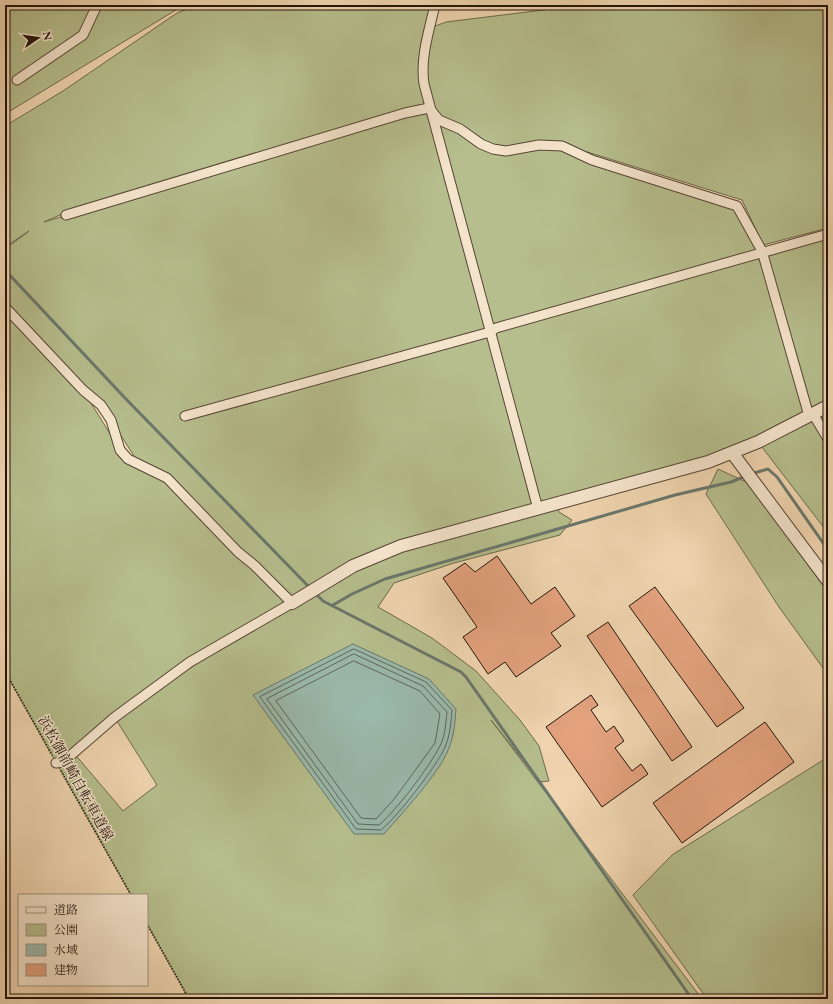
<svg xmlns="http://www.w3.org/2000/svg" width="833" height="1004" viewBox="0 0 833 1004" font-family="'EB Garamond','Noto Serif JP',serif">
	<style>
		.green { fill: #b6be8d; stroke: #6c694c; fill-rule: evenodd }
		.water { fill: #9ab9ab; stroke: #6a776b }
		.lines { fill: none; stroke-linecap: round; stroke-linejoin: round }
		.shore { stroke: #5e665a; stroke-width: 1 }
		.stream { stroke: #6a776b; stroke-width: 3 }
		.building { fill: #e4a27f; stroke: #21140a }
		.minor-casing { stroke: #554434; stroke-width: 11 }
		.tertiary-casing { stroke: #554434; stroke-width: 14 }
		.path { stroke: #21140a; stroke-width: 2; stroke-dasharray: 1 2; stroke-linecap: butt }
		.minor { stroke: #f5e4cc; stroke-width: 9 }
		.tertiary { stroke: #f5e4cc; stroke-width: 12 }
		.labels { text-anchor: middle; stroke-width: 3; stroke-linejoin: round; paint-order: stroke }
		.street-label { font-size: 14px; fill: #21140a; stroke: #f5e4cc }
	</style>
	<rect width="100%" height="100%" fill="#f0d5b0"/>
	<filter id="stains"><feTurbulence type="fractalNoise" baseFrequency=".005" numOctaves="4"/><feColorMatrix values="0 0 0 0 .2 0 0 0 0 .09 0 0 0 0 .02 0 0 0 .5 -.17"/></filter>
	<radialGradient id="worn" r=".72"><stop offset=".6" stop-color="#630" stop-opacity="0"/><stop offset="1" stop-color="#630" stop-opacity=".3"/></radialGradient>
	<g class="green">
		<path d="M5,5H184L5,114Z"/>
		<path d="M197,5H435L430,28L446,22L584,5H828V228L763,245L742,200L555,142L562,146L737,206L762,251L828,232V533L758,442L733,454L557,504L559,512L572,520L560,535L454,563L394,583L378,607L432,638L476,671L520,720L539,746L549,781L540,782L491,720L702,999H189L147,924V895H131L5,672V249L29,231L5,247V126L63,91L177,13ZM429,108L453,123L431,114L412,113ZM279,151L44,222L80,206ZM86,395L111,420L136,459L120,450ZM284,608L131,706L222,643ZM115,718L157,785L123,811L73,752Z"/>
		<path d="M718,469L759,488L828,585V675L779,607L706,494Z"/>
		<path d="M828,757V999H707L633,895L672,855Z"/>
	</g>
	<path class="water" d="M353,644L429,679L456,709C455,722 454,736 449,748C439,774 403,812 384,834H354L253,695Z"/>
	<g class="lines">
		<g class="shore">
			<path d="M354,649L426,682L452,710C451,722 450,736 445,747C437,766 397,817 381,830L356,829L260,697Z"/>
			<path d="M354,654L423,686L447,712C446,723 445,736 440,746C430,766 396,811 379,825L358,824L267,699Z"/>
			<path d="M354,661L420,691L440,714L435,743L395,798L376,819L361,818L276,701Z"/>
		</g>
		<g class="stream">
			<path d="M5,270L125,398L311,589"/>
			<path d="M751,474L768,469L777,477L828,550"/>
			<path d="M315,593L323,601L461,672L466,677L692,999"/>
			<path d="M333,605L352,594L385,579L675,495L731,482L746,476"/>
		</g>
	</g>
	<g class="building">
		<path d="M497,556L531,604L555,587L575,616L551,633L561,646L516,677L505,662L488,674L463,637L477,627L443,578L465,563L475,572Z"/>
		<path d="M655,587L744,708L717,727L629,606Z"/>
		<path d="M608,622L692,747L672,761L587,636Z"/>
		<path d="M591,695L598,705L591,710L606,732L614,726L624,741L615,748L632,771L641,764L648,774L602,807L546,727Z"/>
		<path d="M765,722L794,762L682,843L653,803Z"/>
	</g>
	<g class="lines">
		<defs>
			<g id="minor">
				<path d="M435,5C429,31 420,58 424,84L538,509"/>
				<path d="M17,80L83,35L97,5"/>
				<path d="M429,108L439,120L460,129L481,144L493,149L506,151L539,145L562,146L592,160L737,206L762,251L809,416"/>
				<path d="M66,215L405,113L429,108"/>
				<path d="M5,307L83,390L101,405L111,420L120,450L128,459L167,478L238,552L254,565L292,603L190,662L115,717L63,762L56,763"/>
				<path d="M813,414L828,439"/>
				<path d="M185,416L490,332L496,328L828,234"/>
			</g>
			<g id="tertiary">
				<path d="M733,454L828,581"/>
				<path d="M292,603L353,566L401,546L708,462L758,442L828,406"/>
			</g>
		</defs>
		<use href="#minor" class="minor-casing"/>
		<use href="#tertiary" class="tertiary-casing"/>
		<g class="path">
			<path d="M5,671L52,755"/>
			<path d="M61,771L131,895"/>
			<path d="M147,924L189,999"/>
		</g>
		<use href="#minor" class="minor"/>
		<use href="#tertiary" class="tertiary"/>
	</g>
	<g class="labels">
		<g class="street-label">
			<text transform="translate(76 778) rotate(61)" y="5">浜松御前崎自転車道線</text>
		</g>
	</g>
	<rect width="833" height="1004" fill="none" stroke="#f0d5b0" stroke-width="20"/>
	<rect x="6" y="6" width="821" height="992" fill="none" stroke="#21140a" stroke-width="2"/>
	<rect x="10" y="10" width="813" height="984" fill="none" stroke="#21140a"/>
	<rect x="18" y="894" width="130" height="92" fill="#f5e4cc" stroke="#a0917e"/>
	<rect x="26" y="907" width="20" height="6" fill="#f5e4cc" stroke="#a0917e"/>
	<text x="54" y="914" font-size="12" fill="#21140a">道路</text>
	<rect x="26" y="924" width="20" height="12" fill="#b6be8d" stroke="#a0917e"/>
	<text x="54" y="934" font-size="12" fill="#21140a">公園</text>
	<rect x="26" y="944" width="20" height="12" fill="#9ab9ab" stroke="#a0917e"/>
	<text x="54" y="954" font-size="12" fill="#21140a">水域</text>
	<rect x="26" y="964" width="20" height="12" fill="#e4a27f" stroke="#a0917e"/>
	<text x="54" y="974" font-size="12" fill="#21140a">建物</text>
	<g transform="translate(38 38) rotate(77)" stroke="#f5e4cc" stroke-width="3" paint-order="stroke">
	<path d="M0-3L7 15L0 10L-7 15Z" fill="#21140a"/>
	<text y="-6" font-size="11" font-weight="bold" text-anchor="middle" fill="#21140a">N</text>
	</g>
	<rect width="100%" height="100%" filter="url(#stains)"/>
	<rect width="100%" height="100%" fill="url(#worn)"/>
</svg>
